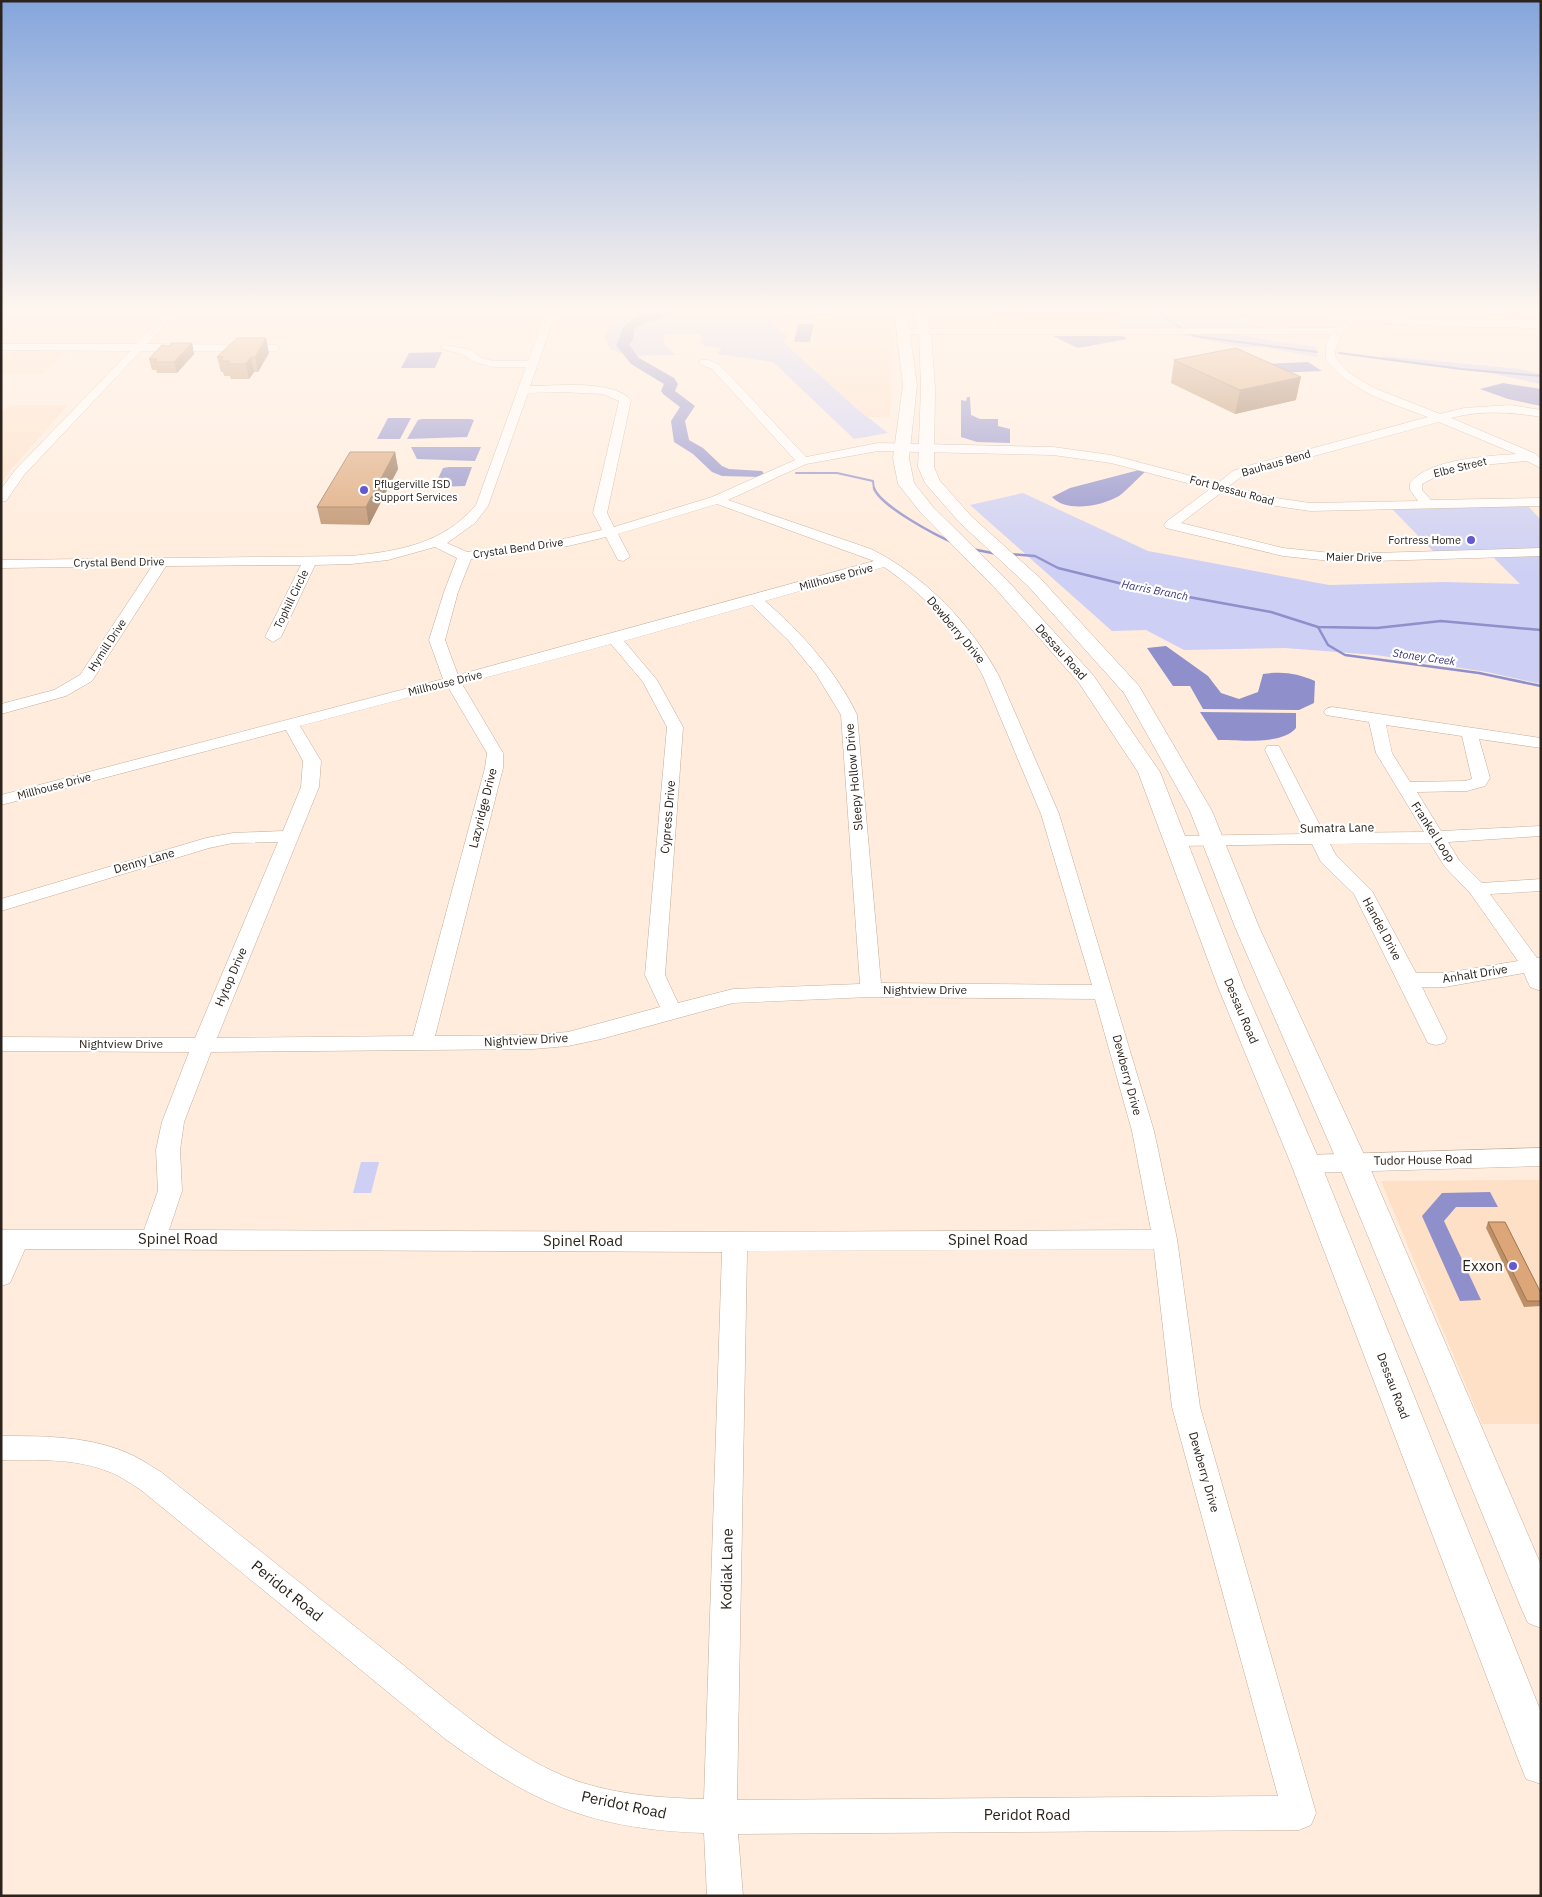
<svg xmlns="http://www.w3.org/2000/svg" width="1542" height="1897" viewBox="0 0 1542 1897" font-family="'IBM Plex Sans',sans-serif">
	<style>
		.built { fill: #fee0c7 }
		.green { fill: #cdcff4 }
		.water { fill: #8e8fcb }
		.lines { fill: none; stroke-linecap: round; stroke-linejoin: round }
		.stream-far1 { stroke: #8e8fcb; stroke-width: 2 }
		.stream { stroke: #8e8fcb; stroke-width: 2.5 }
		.river { fill: #8e8fcb; fill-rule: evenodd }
		.minor-casing { stroke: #c4ad9b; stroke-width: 1 }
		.major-casing { stroke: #c4ad9b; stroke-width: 1 }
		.minor { fill: #fff; fill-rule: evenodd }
		.major { fill: #fff; fill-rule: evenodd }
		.wall { fill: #bd8f67 }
		.shaded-wall { fill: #9a7454 }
		.building { fill: #dca678; stroke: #9a7454 }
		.poi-dot { fill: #6459d2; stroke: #fff; stroke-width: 2 }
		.labels { text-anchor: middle; stroke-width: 4.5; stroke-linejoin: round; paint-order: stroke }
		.far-street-label { font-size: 11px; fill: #2b231c; stroke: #fff }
		.far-poi-label { font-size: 11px; fill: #2b231c; stroke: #fff; text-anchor: start }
		.far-water-label { font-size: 11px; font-style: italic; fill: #3c377f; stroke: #fff }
		.street-label { font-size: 12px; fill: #2b231c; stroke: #fff }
		.near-street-label { font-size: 15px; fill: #2b231c; stroke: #fff }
		.near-poi-label { font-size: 15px; fill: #2b231c; stroke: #fff; text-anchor: end }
	</style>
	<rect width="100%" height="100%" fill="#ffecdc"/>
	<g class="built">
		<path d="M992,309H1112L1121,329H998Z"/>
		<path d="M818,318L894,320L890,417H869L856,408L783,342H812Z"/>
		<path d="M23,350L68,351L43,374H1V357L8,352Z"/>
		<path d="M10,405H68L12,468L1,484V413Z"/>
		<path d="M1541,1180V1424H1482L1381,1181Z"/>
	</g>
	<g class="green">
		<path d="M637,309H757L787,336L783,342L856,408L888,433L854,439L773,362L717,354L722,348L704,346L700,341L703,338L699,334L664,335V343L675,355L628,356L610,349L605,337L614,322Z"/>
		<path d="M1112,309H1212L1267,330L1121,329Z"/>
		<path d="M1171,333H1225L1316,347L1317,357L1262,347H1241Z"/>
		<path d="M1383,356L1520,369L1541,374V384L1489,373L1382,360Z"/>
		<path d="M1023,493L1148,551L1329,585L1444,582L1520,584L1493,557L1541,555V684L1487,672L1376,655L1285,648L1184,650L1146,630L1112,631L970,505Z"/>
		<path d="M1527,505L1541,520V549L1434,552L1392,509Z"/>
		<path d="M361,1162H379L371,1193H353Z"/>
	</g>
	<g class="water">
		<path d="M798,324H814L810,342H794Z"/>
		<path d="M1053,336H1123L1127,339L1078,348Z"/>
		<path d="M442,352L435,368H401L409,353Z"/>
		<path d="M1308,362L1322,371L1275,373L1265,364Z"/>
		<path d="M1503,383L1541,389V406L1508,399L1480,389Z"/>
		<path d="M967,397H970L971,415L980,419H998V426L1010,429V443L977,442L961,437V400L966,401Z"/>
		<path d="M388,418H411L400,439H377Z"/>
		<path d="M422,419H470L474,420L467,437L407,439L418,420Z"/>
		<path d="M411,447H481L475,461L417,459Z"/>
		<path d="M449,467H472L465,486L434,487L443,468Z"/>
		<path d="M1139,470L1145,472C1139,477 1123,494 1119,496C1102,506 1066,513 1052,497L1070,488Z"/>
		<path d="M1166,646L1208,676L1221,693L1239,699L1258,692L1263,674C1282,671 1297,673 1315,681L1314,703L1299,710L1203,709L1190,686H1173L1147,648Z"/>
		<path d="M1200,712L1296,713V728C1283,745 1239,740 1218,740Z"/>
		<path d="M1490,1192L1498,1207H1456L1444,1221L1481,1300L1460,1301L1422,1216L1442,1193Z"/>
	</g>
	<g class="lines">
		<g class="stream-far1">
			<path d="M1152,309L1184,330"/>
			<path d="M1189,333L1194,336L1317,352"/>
			<path d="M1339,353L1461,369L1541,376"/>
			<path d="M796,473H837L873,481L874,489"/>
		</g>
		<g class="stream">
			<path d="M874,488C880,506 937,536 956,544"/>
			<path d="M972,549L997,554"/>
			<path d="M1009,554L1035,556L1058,568L1139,588L1271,612L1318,627L1377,628L1441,621L1541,630"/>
			<path d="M1318,627L1328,645L1345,655L1479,673L1541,686"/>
		</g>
		<path class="river" d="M661,309H684C674,317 650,317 634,330L633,339L629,345L639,358L674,378L678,384L675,391L695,406L685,421L689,440L703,448L722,466L729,469L762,471L764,474L762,477L722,476L712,472L693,454L674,442L671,421L680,407L663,394L661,391L664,384L631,364L616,345C621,338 620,331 624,327C632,316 649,312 661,309Z"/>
		<defs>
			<g id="minor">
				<path d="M169,309H180L147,344L275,345L280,348L275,351H141L24,475L6,501L1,502V489L16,469L130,351L1,350V344H136Z"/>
				<path d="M547,309H557L530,386C556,386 612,379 631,400L607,513L614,527L712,497L795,460L712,369L700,364V360H708L720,365L806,457L878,443L1053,447L1111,455L1218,483L1233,471L1251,465L1428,417C1391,403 1350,392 1326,359V345L1331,334H900V330L904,329L1335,328L1353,309H1364L1342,333L1335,352L1336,358L1349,373L1374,388L1440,414L1464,408L1510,405L1541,410V417C1510,412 1481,410 1451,418L1536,454L1541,459V468L1527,461L1471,466L1445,472L1422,484V490L1431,500L1541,498V506L1310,511L1276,506L1222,492L1181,523L1283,548L1341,554L1541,548V556L1341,562L1283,556L1166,528L1164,525L1166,522L1210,489L1111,463L1053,455L878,451L806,464L728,500L871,549C925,576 970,623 999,676L1059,814L1154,1131L1177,1239L1200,1407L1316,1813L1311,1825L1299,1830L738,1834L743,1896H707L704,1833C591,1829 534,1804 444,1738L141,1490C130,1483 119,1475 107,1471C74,1458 36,1460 1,1460V1436C46,1436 93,1436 134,1456C144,1461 152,1467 161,1472C238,1533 315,1595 392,1656C446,1699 501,1750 566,1777C609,1794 658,1798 704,1799L722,1252L25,1249L10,1283L1,1286V1230H144L158,1191L156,1150L162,1122L189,1052L1,1051V1037L195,1038L278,842L233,843L209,848L1,911V899L206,838L233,833L283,831L301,787L303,761L286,730L1,805V795L443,679L429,640L444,592L457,558L435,547L388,560L351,564L315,565L281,637L273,642L265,637L301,565L166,566L92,681L66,696L1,714V704L54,690L80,675L152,566L1,568V560L351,556C399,551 443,544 476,505L526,367H493L474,362L464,355L440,348L445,345L471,350L482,358L493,361H528ZM561,392L603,394L619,401L593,513L602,530L568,538L467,552L447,543L475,523L488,506L528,393ZM1439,422L1516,454C1487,456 1429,459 1410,483V490L1418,501L1310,503L1276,498L1229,486L1241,477L1259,471ZM717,504L874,561L458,675L445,640L458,592L471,559L568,546L606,537L618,560L623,561L630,557L618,534ZM884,567C925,595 960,632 983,676L1041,814L1092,985L881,983L857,715C837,672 801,632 765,601ZM752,605L788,640L816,674L841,715L860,984L733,989L678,1003L665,975L683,727L657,680L624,641ZM611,644L643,682L667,727L645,975L660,1007L568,1032L533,1035L435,1036L503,768V753L462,684ZM448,687L487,753L485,768L413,1036L217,1038L319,787L321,761L300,726ZM871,997L1095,999L1132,1131L1151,1230L735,1232L169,1230L182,1191L180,1150L184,1122L211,1052L533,1049L568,1046L601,1039L733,1003ZM1154,1249L1172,1407L1278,1796L737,1800L747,1251Z"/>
				<path d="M1332,707L1541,738V748L1479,739L1490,778L1485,786L1467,791L1417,792L1441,831L1541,826V836L1448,842L1459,860L1482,883L1541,879V891L1490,894L1537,958H1541V991L1530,987L1524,973L1445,987H1422L1447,1038L1444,1043L1436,1045L1428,1043L1354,894L1321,862L1312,844L1177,846L1171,845L1168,841L1171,837L1177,836L1306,834L1265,750L1267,746H1279L1281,750L1324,833L1424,832L1376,753L1369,722L1326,715L1324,712L1326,709ZM1386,725L1462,736L1472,779L1465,781L1410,782L1392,753ZM1430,843L1445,867L1470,893L1518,961L1445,973H1416L1372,891L1336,855L1330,844Z"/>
				<path d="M1541,1148V1166L1306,1173L1298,1170L1294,1164L1298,1158L1306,1155Z"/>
			</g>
			<g id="major">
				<path d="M894,309H906L917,385L909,458L914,483L933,507L1007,580L1093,675L1160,772L1244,987L1321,1164L1541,1712V1784L1526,1779L1520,1764L1291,1164L1218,987L1138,772L1079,683L995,588L921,513L898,484L893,458L903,385Z"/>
				<path d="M913,309H925L931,332L935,388L934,467L940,481L972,517L1040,578L1139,686L1212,811L1259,927L1367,1161L1541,1565V1628L1528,1623L1522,1610L1337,1161L1235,927L1190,811L1124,693L1028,586L960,523L925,483L918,467L921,388L919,332Z"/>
				<path d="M1295,309H1328L1420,318L1541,320V328C1508,328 1310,325 1295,309Z"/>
			</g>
		</defs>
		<use href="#minor" class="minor-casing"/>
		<use href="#major" class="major-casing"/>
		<use href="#minor" class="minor"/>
		<use href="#major" class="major"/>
	</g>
	<g class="wall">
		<path d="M192,343L194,354L177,373H157L156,370H152L149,359L169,346Z"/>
		<path d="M269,353L258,372H254L249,379H231L230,376H224L223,372H221L217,357Z"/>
		<path d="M1174,360L1296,400L1235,414L1171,383Z"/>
		<path d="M395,452L398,469L369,525L321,524L317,507Z"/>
		<path d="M1488,1222L1541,1293V1306L1524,1307L1486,1228Z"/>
	</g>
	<g class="shaded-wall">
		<path d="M266,338L269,353L258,372L255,357Z"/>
		<path d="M192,343L194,354L177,373L174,362Z"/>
		<path d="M251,357L254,372L249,379L246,364Z"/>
		<path d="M1301,377L1296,400L1235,414L1240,390Z"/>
		<path d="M395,452L398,469L369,525L366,507Z"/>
	</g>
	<g class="building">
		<path d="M237,338H266L255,357H251L246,364H227L230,361H220L223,357H217Z"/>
		<path d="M172,343H192L174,362H154L157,359H149L162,345L169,346Z"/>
		<path d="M1236,348L1301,377L1240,390L1174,360Z"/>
		<path d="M350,452H395L366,507H317Z"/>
		<path d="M1488,1222H1505L1541,1293V1301H1527Z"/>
	</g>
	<linearGradient id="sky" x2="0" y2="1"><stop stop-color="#84a5dc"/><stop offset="0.54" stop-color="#fff6ef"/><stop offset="1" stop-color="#fff6ef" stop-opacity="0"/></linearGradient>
	<rect width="1542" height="575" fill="url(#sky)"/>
	<g class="poi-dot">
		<circle cx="364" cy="490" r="5"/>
		<circle cx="1471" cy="540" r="5"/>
		<circle cx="1513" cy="1266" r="5"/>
	</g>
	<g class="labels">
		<g class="far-street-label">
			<text transform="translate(1276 463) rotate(-16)" y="4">Bauhaus Bend</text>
			<text transform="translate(1460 467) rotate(-14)" y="4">Elbe Street</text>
			<text transform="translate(1232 490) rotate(15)" y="4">Fort Dessau Road</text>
			<text transform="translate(518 548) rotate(-8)" y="4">Crystal Bend Drive</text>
			<text transform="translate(1354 557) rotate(1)" y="4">Maier Drive</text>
			<text transform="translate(119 562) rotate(-1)" y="4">Crystal Bend Drive</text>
			<text transform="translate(836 577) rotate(-15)" y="4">Millhouse Drive</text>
			<text transform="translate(291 599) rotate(-64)" y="4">Tophill Circle</text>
			<text transform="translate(107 645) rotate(-57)" y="4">Hymill Drive</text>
			<text transform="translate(445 683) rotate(-14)" y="4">Millhouse Drive</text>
			<text transform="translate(54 786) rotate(-15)" y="4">Millhouse Drive</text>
		</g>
		<g class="far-poi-label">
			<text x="374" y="488">Pflugerville ISD<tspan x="374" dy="13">Support Services</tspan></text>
			<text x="1461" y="544" text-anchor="end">Fortress Home</text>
		</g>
		<g class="far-water-label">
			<text transform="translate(1155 590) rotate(11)" y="4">Harris Branch</text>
			<text transform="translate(1424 657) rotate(8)" y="4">Stoney Creek</text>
		</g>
		<g class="street-label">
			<text transform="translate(956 630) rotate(50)" y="4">Dewberry Drive</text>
			<text transform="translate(1061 652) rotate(48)" y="4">Dessau Road</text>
			<text transform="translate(854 777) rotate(-95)" y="4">Sleepy Hollow Drive</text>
			<text transform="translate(483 808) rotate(-76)" y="4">Lazyridge Drive</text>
			<text transform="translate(668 817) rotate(-85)" y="4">Cypress Drive</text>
			<text transform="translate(1337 828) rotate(-1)" y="4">Sumatra Lane</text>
			<text transform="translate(1433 832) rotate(57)" y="4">Frankel Loop</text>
			<text transform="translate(144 861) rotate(-16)" y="4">Denny Lane</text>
			<text transform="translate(1382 929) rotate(62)" y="4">Handel Drive</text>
			<text transform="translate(1475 974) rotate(-9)" y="4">Anhalt Drive</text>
			<text transform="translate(231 977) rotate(-67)" y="4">Hytop Drive</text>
			<text x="925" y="994">Nightview Drive</text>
			<text transform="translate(1241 1011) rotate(67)" y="4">Dessau Road</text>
			<text transform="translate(526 1040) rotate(-3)" y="4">Nightview Drive</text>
			<text x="121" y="1048">Nightview Drive</text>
			<text transform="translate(1127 1075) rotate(75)" y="4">Dewberry Drive</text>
			<text transform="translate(1423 1160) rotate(-1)" y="4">Tudor House Road</text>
			<text transform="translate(1393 1386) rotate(69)" y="4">Dessau Road</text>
			<text transform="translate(1204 1472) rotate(74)" y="4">Dewberry Drive</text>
		</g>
		<g class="near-street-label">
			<text x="178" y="1244">Spinel Road</text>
			<text x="988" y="1245">Spinel Road</text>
			<text x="583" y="1246">Spinel Road</text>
			<text transform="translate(727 1569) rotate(-89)" y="5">Kodiak Lane</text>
			<text transform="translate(287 1591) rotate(39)" y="5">Peridot Road</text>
			<text transform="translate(624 1805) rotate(12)" y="5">Peridot Road</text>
			<text x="1027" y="1820">Peridot Road</text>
		</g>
		<g class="near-poi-label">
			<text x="1503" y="1271">Exxon</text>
		</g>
	</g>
	<rect width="1542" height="1897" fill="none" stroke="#2b231c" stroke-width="5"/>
</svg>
